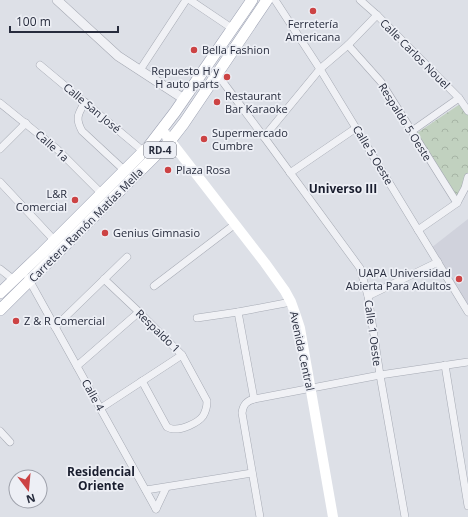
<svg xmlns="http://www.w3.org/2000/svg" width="468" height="517" viewBox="0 0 468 517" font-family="'Open Sans',sans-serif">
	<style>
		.built { fill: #d0d2dc }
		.park { fill: url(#park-crowns) }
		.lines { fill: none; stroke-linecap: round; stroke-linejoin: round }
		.minor-casing { stroke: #a6aab4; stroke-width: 8 }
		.tertiary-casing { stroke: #a6aab4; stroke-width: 10 }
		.primary-casing { stroke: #9da2b3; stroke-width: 12 }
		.minor { stroke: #f0f1f5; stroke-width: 7 }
		.tertiary { stroke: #f0f1f5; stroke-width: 9 }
		.secondary { stroke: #fff; stroke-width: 10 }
		.primary { stroke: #fff; stroke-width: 11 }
		.poi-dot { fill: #cc4344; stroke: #edeff5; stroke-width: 1.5 }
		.labels { text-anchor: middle; stroke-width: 3.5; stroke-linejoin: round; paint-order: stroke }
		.shield { fill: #edeff5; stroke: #626674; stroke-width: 1 }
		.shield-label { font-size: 10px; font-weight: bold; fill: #272c3d }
		.poi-label { font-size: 11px; fill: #272c3d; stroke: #edeff5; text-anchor: start }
		.street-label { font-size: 11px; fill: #272c3d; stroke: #edeff5 }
		.neighbourhood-label { font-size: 12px; font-weight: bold; fill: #191d2e; stroke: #edeff5 }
	</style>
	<defs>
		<pattern id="park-crowns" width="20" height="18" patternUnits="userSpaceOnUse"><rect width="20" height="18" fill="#c1d1bf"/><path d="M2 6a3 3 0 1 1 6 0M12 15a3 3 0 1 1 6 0" fill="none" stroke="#a6b4a5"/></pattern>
	</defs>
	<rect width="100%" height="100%" fill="#dde0e7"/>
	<path class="built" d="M468,219V309L431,248Z"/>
	<path class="park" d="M460,104L468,114V176L456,199L417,133Z"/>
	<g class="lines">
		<defs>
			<g id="minor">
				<path d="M190,0L233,29"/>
				<path d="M275,0L320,69L468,312"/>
				<path d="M360,0L377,15L459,98L468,111"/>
				<path d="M348,45L381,82L457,203"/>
				<path d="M40,65L143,151"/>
				<path d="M140,70L186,0"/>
				<path d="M217,74L264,137L360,268L368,296L380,375L405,517"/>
				<path d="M85,102C78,114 75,118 82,131L124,170"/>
				<path d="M0,103L57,149L101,193"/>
				<path d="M412,131L459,98"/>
				<path d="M264,137L320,69L348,45L377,15"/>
				<path d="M0,149L26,123"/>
				<path d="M290,173L356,128"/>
				<path d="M0,182L54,240"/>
				<path d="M418,230L457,203L465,188L468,177"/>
				<path d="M0,269L14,280"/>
				<path d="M28,278L156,509"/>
				<path d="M104,279L139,312L182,355L207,401C207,407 206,411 203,416C198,423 182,430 173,429C171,429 169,428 167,427L142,381"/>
				<path d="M154,286L234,225"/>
				<path d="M368,296L438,262"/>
				<path d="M238,312L254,399"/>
				<path d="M197,318L238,312L291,302"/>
				<path d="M55,327L127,257"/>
				<path d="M445,365L468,506"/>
				<path d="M77,366L139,312"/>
				<path d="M101,408L182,355"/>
				<path d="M0,431L10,442"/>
				<path d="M146,490L252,473"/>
				<path d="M156,509L166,488"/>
				<path d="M260,517L242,413C243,405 246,401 254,399L380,375L468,362"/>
			</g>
			<path id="tertiary" d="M57,0L118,56L184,99"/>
			<g id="primary">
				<path d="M0,293L42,253L149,146L175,112L252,0"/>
				<path d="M0,310L170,141L184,123L267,0"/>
			</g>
		</defs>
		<use href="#minor" class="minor-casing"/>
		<use href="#tertiary" class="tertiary-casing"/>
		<use href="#primary" class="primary-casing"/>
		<use href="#minor" class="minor"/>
		<use href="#tertiary" class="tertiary"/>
		<path class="secondary" d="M162,130L265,263L285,291L291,302L296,316L300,328L333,517"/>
		<use href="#primary" class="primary"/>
	</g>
	<g class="poi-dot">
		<circle cx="313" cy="11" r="4"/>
		<circle cx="194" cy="50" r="4"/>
		<circle cx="227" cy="77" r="4"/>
		<circle cx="217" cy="102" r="4"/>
		<circle cx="204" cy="139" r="4"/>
		<circle cx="168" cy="170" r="4"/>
		<circle cx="75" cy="200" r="4"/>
		<circle cx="105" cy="233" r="4"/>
		<circle cx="459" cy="279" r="4"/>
		<circle cx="16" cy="321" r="4"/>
	</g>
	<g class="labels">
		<rect class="shield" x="144" y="142" width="32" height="16" rx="3"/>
		<g class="shield-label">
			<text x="160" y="154">RD-4</text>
		</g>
		<g class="poi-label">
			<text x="313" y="28" text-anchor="middle">Ferretería<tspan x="313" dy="13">Americana</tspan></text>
			<text x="202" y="54">Bella Fashion</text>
			<text x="219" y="75" text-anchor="end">Repuesto H y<tspan x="219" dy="13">H auto parts</tspan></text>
			<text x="225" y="100">Restaurant<tspan x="225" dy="13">Bar Karaoke</tspan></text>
			<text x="212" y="137">Supermercado<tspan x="212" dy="13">Cumbre</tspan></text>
			<text x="176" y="174">Plaza Rosa</text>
			<text x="67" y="198" text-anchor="end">L&amp;R<tspan x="67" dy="13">Comercial</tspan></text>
			<text x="113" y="237">Genius Gimnasio</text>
			<text x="451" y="277" text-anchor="end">UAPA Universidad<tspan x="451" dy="13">Abierta Para Adultos</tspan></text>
			<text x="24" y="325">Z &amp; R Comercial</text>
		</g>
		<g class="street-label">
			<text transform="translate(415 54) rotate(45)" y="4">Calle Carlos Nouel</text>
			<text transform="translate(92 108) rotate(40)" y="4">Calle San José</text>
			<text transform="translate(405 122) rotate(58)" y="4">Respaldo 5 Oeste</text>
			<text transform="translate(52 146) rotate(42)" y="4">Calle 1a</text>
			<text transform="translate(373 155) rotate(59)" y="4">Calle 5 Oeste</text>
			<text transform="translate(86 225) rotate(-45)" y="4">Carretera Ramón Matías Mella</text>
			<text transform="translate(158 331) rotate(44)" y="4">Respaldo 1</text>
			<text transform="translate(373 333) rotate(82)" y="4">Calle 1 Oeste</text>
			<text transform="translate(302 351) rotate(78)" y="4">Avenida Central</text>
			<text transform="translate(93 395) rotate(61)" y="4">Calle 4</text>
		</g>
		<g class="neighbourhood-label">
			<text x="343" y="193">Universo III</text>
			<text x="101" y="476">Residencial<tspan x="101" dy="14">Oriente</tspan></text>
		</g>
	</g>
	<g transform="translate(28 489) rotate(164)"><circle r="19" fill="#edeff5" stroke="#9ea1ab"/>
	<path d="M0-3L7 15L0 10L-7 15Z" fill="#cc4344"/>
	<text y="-6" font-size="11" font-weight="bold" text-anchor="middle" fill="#272c3d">N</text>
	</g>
	<path d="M10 26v6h108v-6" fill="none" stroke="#272c3d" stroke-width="2"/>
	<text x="16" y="26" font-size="12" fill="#272c3d" stroke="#edeff5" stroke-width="3" paint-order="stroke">100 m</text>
</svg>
